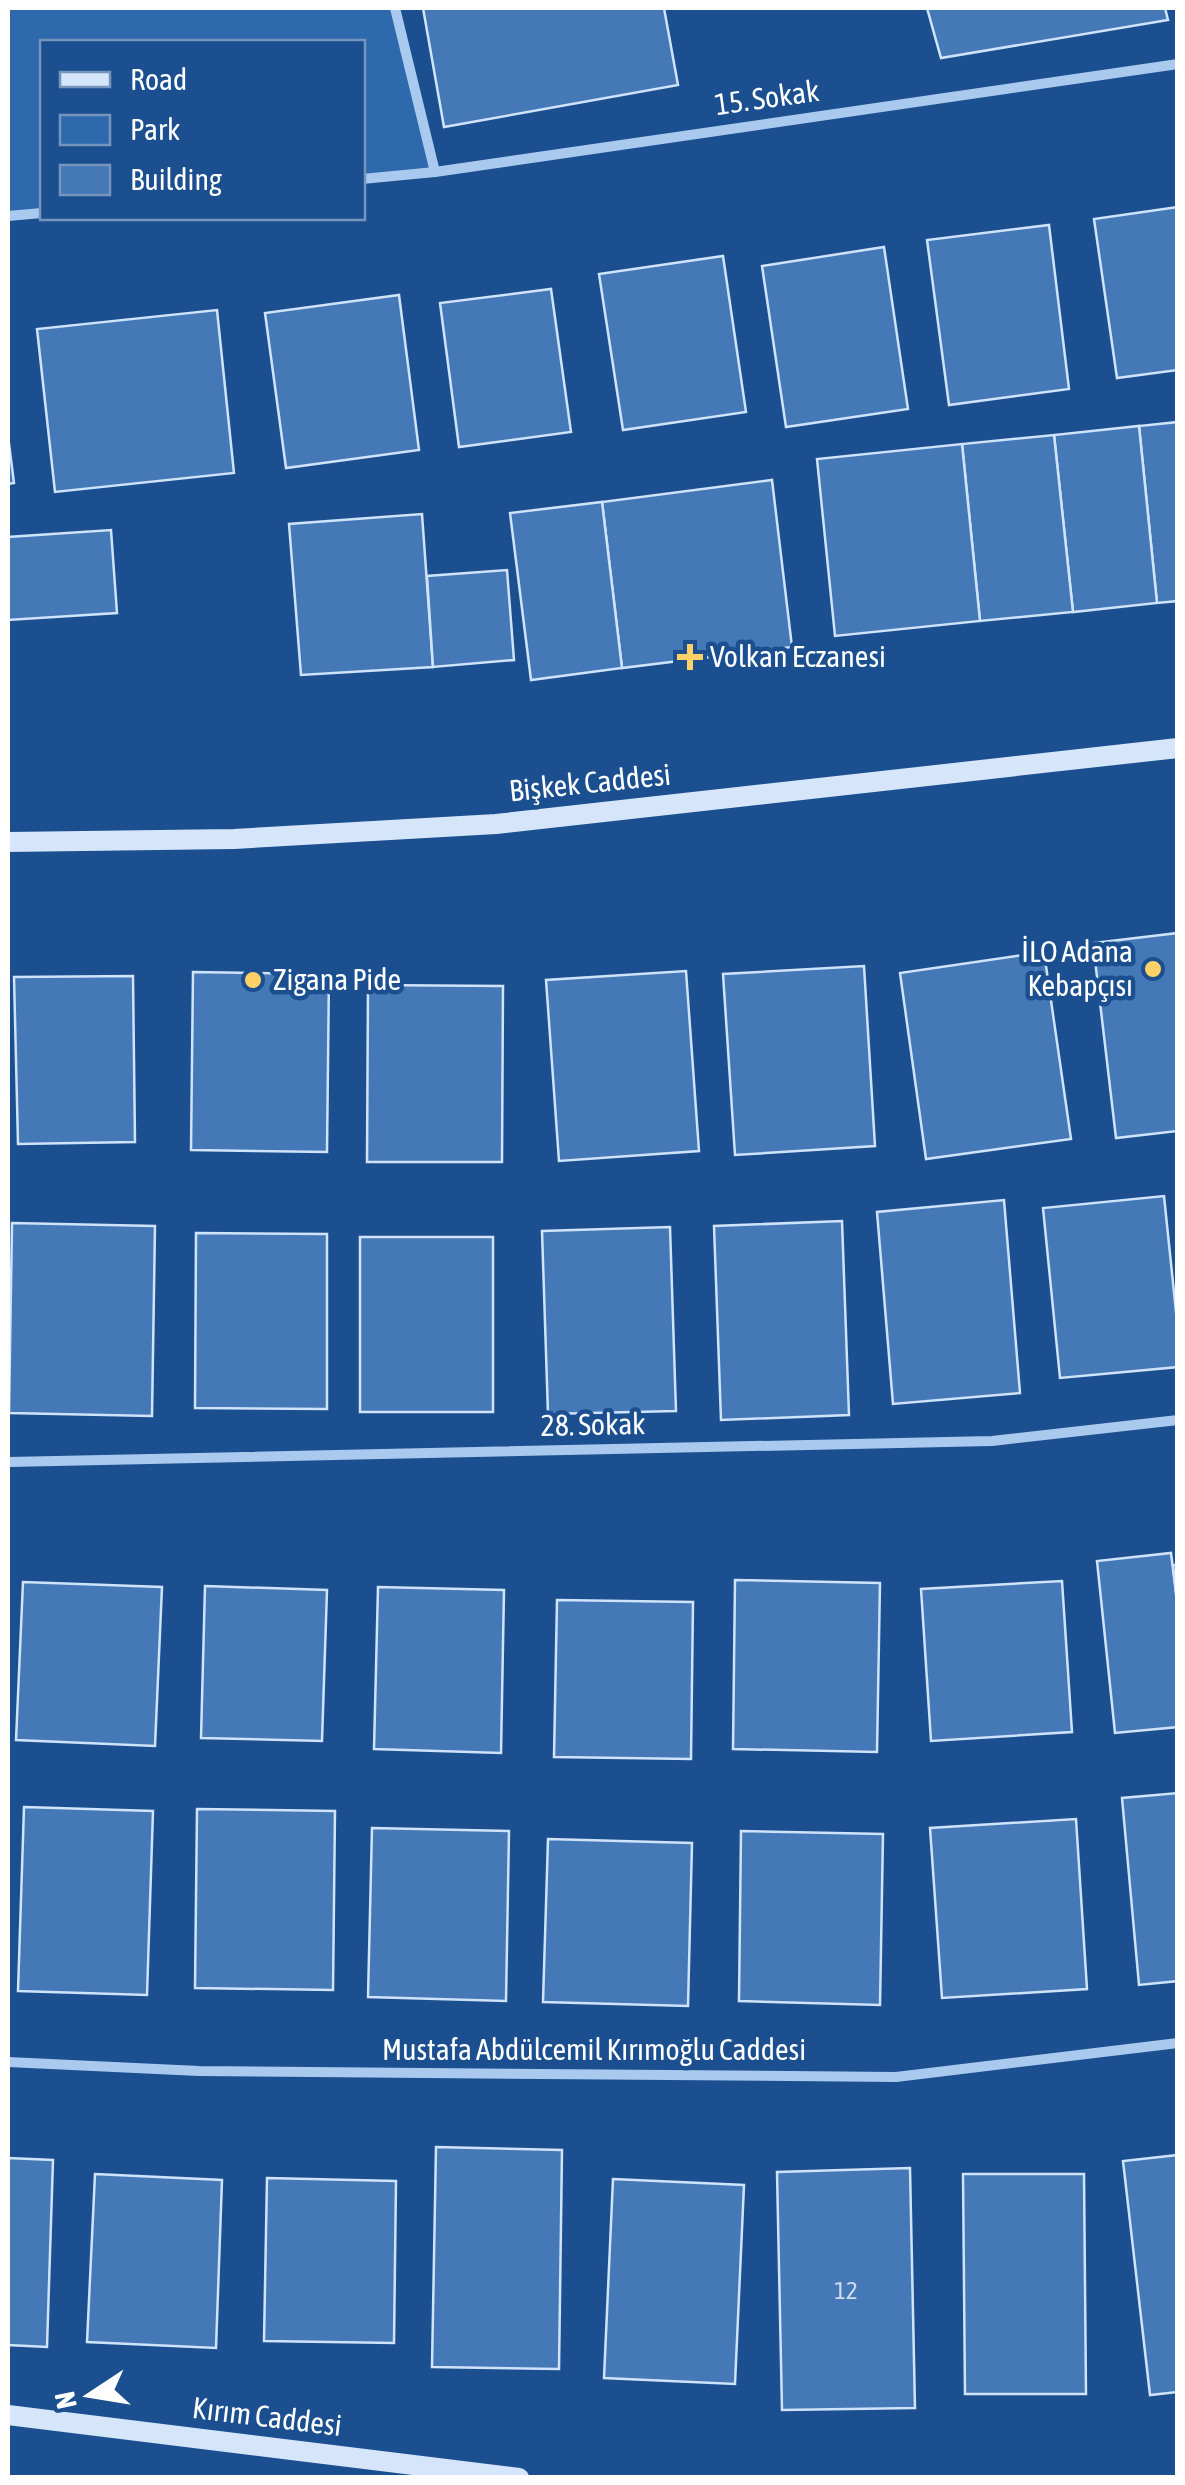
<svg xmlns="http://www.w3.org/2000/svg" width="1185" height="2485" viewBox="0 0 1185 2485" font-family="'Asap Condensed',sans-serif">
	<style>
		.green { fill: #2e69ad }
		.building { fill: #4478b7; stroke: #cfe3fa; stroke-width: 2.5 }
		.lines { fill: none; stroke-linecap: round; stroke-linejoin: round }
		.street { stroke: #a9c9ee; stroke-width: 10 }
		.secondary { stroke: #d6e6fa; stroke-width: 20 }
		.poi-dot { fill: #ffd166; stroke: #1b4f8f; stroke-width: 4 }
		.labels { text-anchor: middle; stroke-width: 9; stroke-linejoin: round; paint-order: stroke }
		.number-label { font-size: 25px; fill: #d0dded }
		.street-label { font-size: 30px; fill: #fff; stroke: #1b4f8f }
		.poi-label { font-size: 30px; fill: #fff; stroke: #1b4f8f; text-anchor: start }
	</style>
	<rect width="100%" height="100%" fill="#1b4f8f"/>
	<path class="green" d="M8,8H395L435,172L363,179L362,42H42V213L8,216Z"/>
	<g class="building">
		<path d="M423,8H664L678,85L444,127Z"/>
		<path d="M927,8H1165L1168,20L941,58Z"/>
		<path d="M1178,207V370L1117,378L1094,219Z"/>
		<path d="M1049,225L1069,389L949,405L927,240Z"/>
		<path d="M884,247L908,409L786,427L762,266Z"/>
		<path d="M723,256L746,412L623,430L599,274Z"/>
		<path d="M551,289L571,432L459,447L440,303Z"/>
		<path d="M399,295L419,450L286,468L265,313Z"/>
		<path d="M217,310L234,473L55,492L37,329Z"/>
		<path d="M1178,422V601L1157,603L1139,426Z"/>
		<path d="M1139,426L1157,603L1073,612L1054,435Z"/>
		<path d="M1054,435L1073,612L980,621L962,444Z"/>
		<path d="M8,436L14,483L8,484Z"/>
		<path d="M962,444L980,621L835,636L817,459Z"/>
		<path d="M772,480L792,647L622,668L602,502Z"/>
		<path d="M602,502L622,668L531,680L510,513Z"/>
		<path d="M422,514L433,667L301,675L289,524Z"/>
		<path d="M111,530L117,613L8,620V537Z"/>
		<path d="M507,570L514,660L433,667L427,576Z"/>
		<path d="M1178,933V1131L1116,1138L1093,943Z"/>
		<path d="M1044,952L1071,1139L926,1159L900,973Z"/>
		<path d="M864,966L875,1146L735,1155L723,974Z"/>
		<path d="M686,971L699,1151L559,1161L546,980Z"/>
		<path d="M193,972L329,974L327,1152L191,1150Z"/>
		<path d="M133,976L135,1142L18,1144L14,977Z"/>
		<path d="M368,985L503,986L502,1162H367Z"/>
		<path d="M1164,1196L1178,1331V1367L1060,1378L1043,1208Z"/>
		<path d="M1004,1200L1020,1393L893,1404L877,1212Z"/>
		<path d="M842,1221L849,1415L721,1420L714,1226Z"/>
		<path d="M12,1223L155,1226L152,1416L9,1413Z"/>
		<path d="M670,1227L676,1411L548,1414L542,1231Z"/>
		<path d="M196,1233L327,1234V1409L195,1408Z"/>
		<rect x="360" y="1237" width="133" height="175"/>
		<path d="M1171,1553L1178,1610V1727L1115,1733L1097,1561Z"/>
		<path d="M1173,1565H1178V1610Z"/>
		<path d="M735,1580L880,1583L877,1752L733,1749Z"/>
		<path d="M1062,1581L1072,1732L931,1741L921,1589Z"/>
		<path d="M23,1582L162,1587L155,1746L16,1740Z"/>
		<path d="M205,1586L327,1590L322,1741L201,1738Z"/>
		<path d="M378,1587L504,1590L501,1753L374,1749Z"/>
		<path d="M557,1600L693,1602L691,1759L554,1757Z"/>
		<path d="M1178,1793V1981L1139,1985L1122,1798Z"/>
		<path d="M24,1807L153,1811L147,1995L18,1991Z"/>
		<path d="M197,1809L335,1811L333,1990L195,1988Z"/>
		<path d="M1076,1819L1087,1989L942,1998L930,1828Z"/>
		<path d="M372,1828L509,1831L506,2001L368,1997Z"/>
		<path d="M741,1831L883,1834L880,2005L739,2001Z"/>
		<path d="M548,1839L692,1843L688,2006L543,2002Z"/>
		<path d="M436,2147L562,2150L559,2369L432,2367Z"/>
		<path d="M1178,2155V2392L1150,2395L1123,2161Z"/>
		<path d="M8,2158L53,2160L47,2347L8,2345Z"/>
		<path d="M910,2168L915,2408L782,2410L777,2172Z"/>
		<path d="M95,2174L222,2180L216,2348L87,2342Z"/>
		<path d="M963,2174H1084L1086,2394H965Z"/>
		<path d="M267,2178L396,2181L394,2343L264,2341Z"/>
		<path d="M613,2179L744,2185L735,2384L604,2378Z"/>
	</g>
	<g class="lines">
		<g class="street">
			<path d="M395,8L435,172"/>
			<path d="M362,179L435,172L1178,64"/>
			<path d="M8,216L42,213"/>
			<path d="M8,1462L992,1441L1178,1420"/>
			<path d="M8,2062L199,2071L896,2077L1178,2043"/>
		</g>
		<g class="secondary">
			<path d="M8,842L234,839L496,824L1178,748"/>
			<path d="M8,2415L519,2478"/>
		</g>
	</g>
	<g class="poi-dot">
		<path d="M685 642h10v10h10v10h-10v10h-10v-10h-10v-10h10z"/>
		<circle cx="1153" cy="969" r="10"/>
		<circle cx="253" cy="980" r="10"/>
	</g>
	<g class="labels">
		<g class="number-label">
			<text x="846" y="2299">12</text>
		</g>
		<g class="street-label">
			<text transform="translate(767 98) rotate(-8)" y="10">15. Sokak</text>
			<text transform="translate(590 783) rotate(-6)" y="10">Bişkek Caddesi</text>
			<text transform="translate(593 1425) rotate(-1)" y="10">28. Sokak</text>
			<text x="594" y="2060">Mustafa Abdülcemil Kırımoğlu Caddesi</text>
			<text transform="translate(267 2417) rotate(7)" y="10">Kırım Caddesi</text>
		</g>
		<g class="poi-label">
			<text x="710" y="667">Volkan Eczanesi</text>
			<text x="1133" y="962" text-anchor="end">İLO Adana<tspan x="1133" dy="34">Kebapçısı</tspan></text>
			<text x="273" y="990">Zigana Pide</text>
		</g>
	</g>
	<rect width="1185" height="2485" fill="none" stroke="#ffffff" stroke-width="20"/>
	<rect x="40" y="40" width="325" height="180" fill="#1b4f8f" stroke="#7695bc" stroke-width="2.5"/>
	<rect x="60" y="72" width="50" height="15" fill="#d6e6fa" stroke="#7695bc" stroke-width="2.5"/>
	<text x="130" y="90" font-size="30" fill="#ffffff">Road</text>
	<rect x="60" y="115" width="50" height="30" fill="#2e69ad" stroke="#7695bc" stroke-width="2.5"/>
	<text x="130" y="140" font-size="30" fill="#ffffff">Park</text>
	<rect x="60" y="165" width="50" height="30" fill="#4478b7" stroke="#7695bc" stroke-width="2.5"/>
	<text x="130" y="190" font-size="30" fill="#ffffff">Building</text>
	<g transform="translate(90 2395) rotate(258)" stroke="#1b4f8f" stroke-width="8" paint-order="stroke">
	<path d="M0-8L18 38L0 25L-18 38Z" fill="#ffffff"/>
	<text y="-15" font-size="28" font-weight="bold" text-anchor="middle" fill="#ffffff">N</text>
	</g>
</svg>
